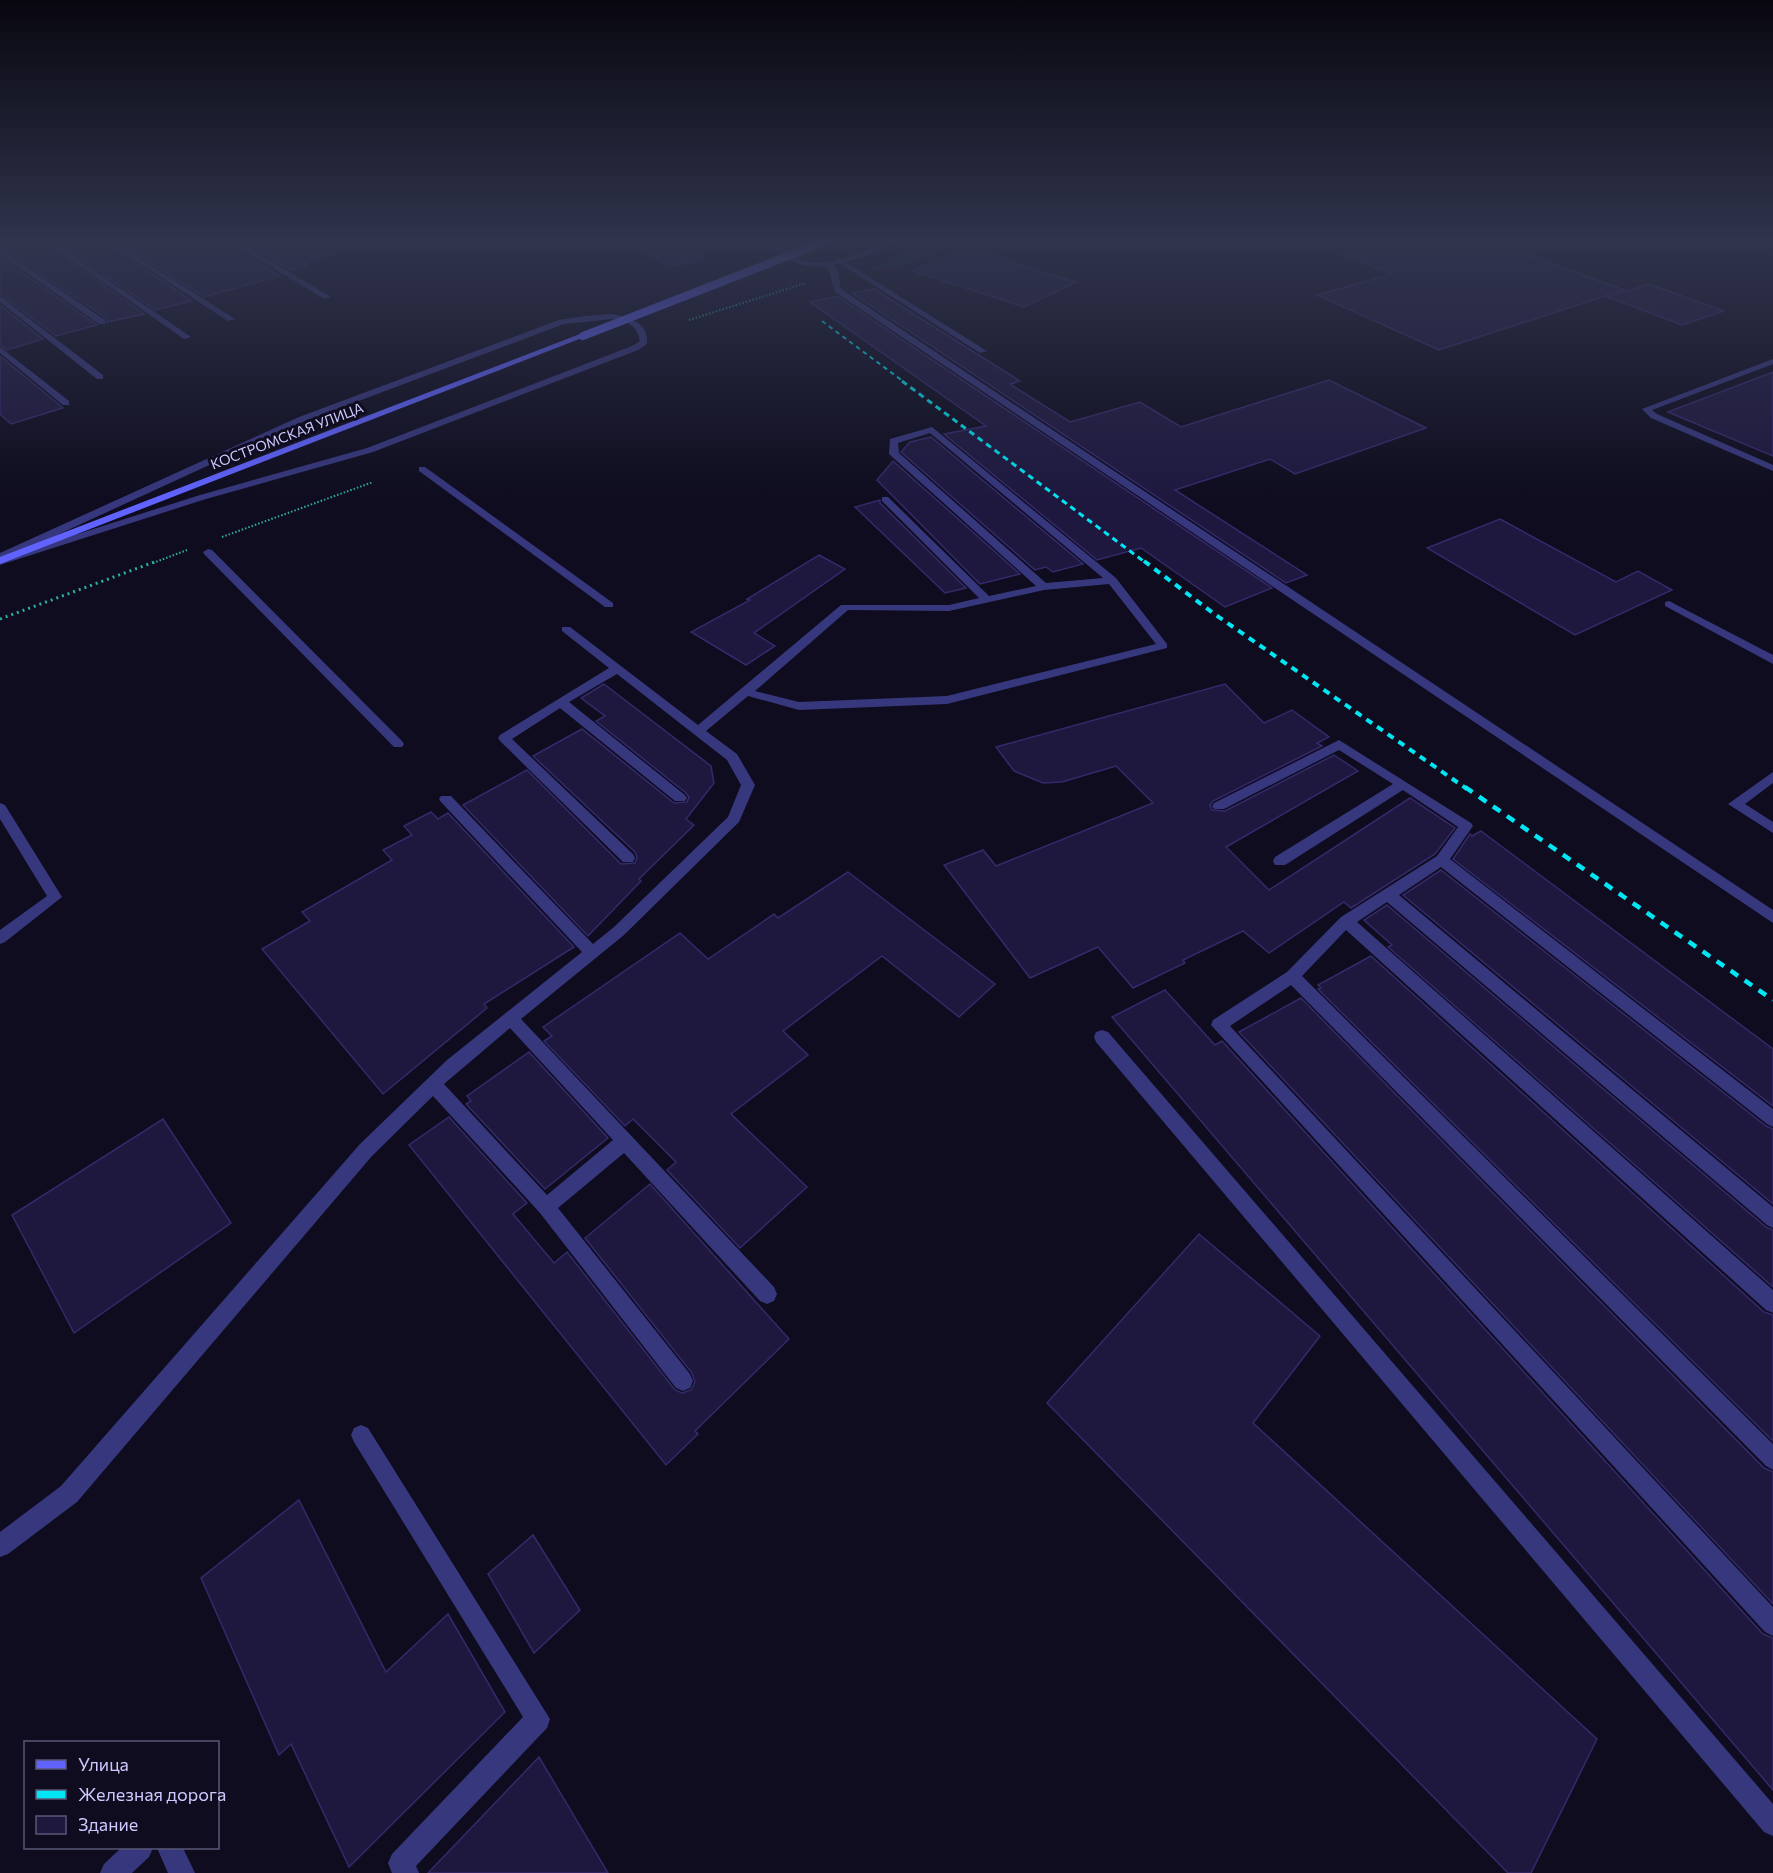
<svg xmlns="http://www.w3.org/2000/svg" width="1773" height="1873" viewBox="0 0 1773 1873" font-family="Commissioner,sans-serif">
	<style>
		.green { fill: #0f2826 }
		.building { fill: #1e183f; stroke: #342a6b; stroke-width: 1.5 }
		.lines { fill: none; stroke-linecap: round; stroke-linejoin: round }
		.path-far1 { stroke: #2cafa2; stroke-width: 2; stroke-dasharray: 1.5 2; stroke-linecap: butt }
		.path { stroke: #2cafa2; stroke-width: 3; stroke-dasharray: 2 4; stroke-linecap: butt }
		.lane { fill: #36377d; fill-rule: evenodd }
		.street { fill: #36377d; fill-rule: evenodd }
		.secondary { fill: #6063ff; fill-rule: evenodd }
		.rail-far3 { stroke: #00e6f4; stroke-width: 2; stroke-dasharray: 4.5 4; stroke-linecap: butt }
		.rail-far2 { stroke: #00e6f4; stroke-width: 3; stroke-dasharray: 6 4.5; stroke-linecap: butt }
		.rail-far1 { stroke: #00e6f4; stroke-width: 4; stroke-dasharray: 7 6; stroke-linecap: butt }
		.rail { stroke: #00e6f4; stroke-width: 4.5; stroke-dasharray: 9 8; stroke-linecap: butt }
		.secondary-bridge { stroke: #6063ff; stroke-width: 8 }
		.labels { text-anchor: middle; stroke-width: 6; stroke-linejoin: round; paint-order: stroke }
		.far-street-label { font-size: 14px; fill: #cdc9ff; stroke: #0e0c1e }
	</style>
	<rect width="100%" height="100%" fill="#0e0c1e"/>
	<path class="green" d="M940,239H963C936,254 902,270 871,270L873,267Z"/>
	<g class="building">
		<path d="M0,238H38L144,314L107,322L106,318L0,247Z"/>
		<path d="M51,238H99L192,301L155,310Z"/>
		<path d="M112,238H222L279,276L204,297Z"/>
		<path d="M236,238H300L330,255L303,262L308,265L290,270Z"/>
		<path d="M627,238H672L704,259L669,267Z"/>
		<path d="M1410,238H1458L1479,245L1493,242L1624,290L1439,350L1317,295L1392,274L1345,256Z"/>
		<path d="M967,249L1076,282L1024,307L913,271Z"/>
		<path d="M0,257L97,325L56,336L0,294Z"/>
		<path d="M1649,284L1724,311L1682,325L1608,297Z"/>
		<path d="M874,289L1020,381L1010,384L1070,422L1140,402L1181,427L1329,380L1426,428L1295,474L1270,459L1175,490L1307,575L1286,583L852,293Z"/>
		<path d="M837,296L1272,588L1225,607L1141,548L1097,560L944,434L986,426L810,302Z"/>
		<path d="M0,305L43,339L7,350L0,345Z"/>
		<path d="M0,356L62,407L63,408L11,424L0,414Z"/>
		<path d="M1773,372V456L1668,412Z"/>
		<path d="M931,437L1083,564L1053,572L1046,567L1035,570L901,452L910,442Z"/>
		<path d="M893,461L1020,574L980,584L877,480Z"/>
		<path d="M880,500V503L966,588L945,593L855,507Z"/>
		<path d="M1500,519L1616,582L1638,571L1672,590L1575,635L1427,548Z"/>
		<path d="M819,555L845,569L754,633L775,646L746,665L691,632L750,600L747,599Z"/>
		<path d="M604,684L711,766L714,783L686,819L694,825L639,879L641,881L588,936L463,805L527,770L621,864L635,863L637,857L635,852L533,756L582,729L674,803L687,802L689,797L686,793L596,721L605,716L581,698Z"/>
		<path d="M1225,684L1264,723L1292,710L1329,737L1317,743L1322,746L1213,801L1210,805L1212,810L1225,811L1334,755L1358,771L1226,847L1269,890L1410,798L1455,828L1435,854L1351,908L1344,902L1269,953L1243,931L1183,960L1185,963L1133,988L1098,947L1030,978L944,865L983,850L996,866L1153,803L1116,766L1062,782L1043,783L1014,771L996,747Z"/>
		<path d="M431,812L438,819L448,813L574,947L484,1004L487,1008L383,1094L262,949L310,921L302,912L392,860L383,850L412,835L404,826Z"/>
		<path d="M1481,831L1773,1049V1106L1453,859L1470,834L1472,836Z"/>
		<path d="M1441,870L1766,1126L1773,1129V1204L1403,895Z"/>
		<path d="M848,872L995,984L959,1017L882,956L783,1031L808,1055L731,1114L807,1187L740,1248L667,1170L676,1162L633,1119L625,1126L544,1041L552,1036L543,1027L680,933L708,959L774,914L778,918Z"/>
		<path d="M1387,905L1766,1227L1773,1230V1287L1388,947L1392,945L1364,920Z"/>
		<path d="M1371,956L1764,1312L1773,1315V1441L1318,989L1321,988L1318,985Z"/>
		<path d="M1165,990L1215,1045L1222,1041L1763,1634L1773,1638V1790L1112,1017Z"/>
		<path d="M1301,998L1764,1468L1773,1472V1604L1239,1032Z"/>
		<path d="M529,1052L608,1138L545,1189L466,1104L471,1101L467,1096Z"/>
		<path d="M449,1117L527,1203L513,1214L554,1263L567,1252L675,1390L682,1393L691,1390L695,1382L692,1373L585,1238L650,1184L789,1339L695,1431L698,1434L666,1465L409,1145Z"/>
		<path d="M163,1119L231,1223L74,1333L12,1215Z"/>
		<path d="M1199,1234L1320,1336L1253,1423L1597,1739L1531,1873H1508L1047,1403Z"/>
		<path d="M299,1500L386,1672L448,1614L505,1712L349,1867L291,1744L279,1755L201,1578Z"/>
		<path d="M533,1535L580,1610L534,1653L488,1574Z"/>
		<path d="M539,1757L608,1873H428Z"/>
	</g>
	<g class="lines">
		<g class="path-far1">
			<path d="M689,320L806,283"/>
			<path d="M222,537L373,482"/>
			<path d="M153,563L187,550"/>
		</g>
		<path class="path" d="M0,619L157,561"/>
		<g class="lane">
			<path d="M40,238H47L191,337L184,339Z"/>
			<path d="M101,238H108L235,319L228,321Z"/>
			<path d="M224,238H232L331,297L324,299Z"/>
			<path d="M766,238H773L778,244L773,245Z"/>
			<path d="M0,249L105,320V324H99L0,254Z"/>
			<path d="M836,259H840L987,351L980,353L836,261Z"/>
			<path d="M826,261H830L838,271L841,289L1773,910V923L835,292Z"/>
			<path d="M0,296L103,375V379H97L0,302Z"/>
			<path d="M0,347L69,401V405H63L0,353Z"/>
			<path d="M1773,359V364L1652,410L1657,414L1773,465V471L1651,418L1642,409Z"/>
			<path d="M932,427L1116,578L1167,644V648L947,704L799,710L748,696L706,731L737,754L755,785L739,822L624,935L521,1019L774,1287L777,1294L774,1301L767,1304L760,1301L624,1153L558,1208L690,1374L693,1381L690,1388L683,1391L676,1388L540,1213L433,1096L372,1156L77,1502L8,1554L0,1557V1532L61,1486L360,1144L447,1060L582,952L441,802L439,799L441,796H451L593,944L614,927L728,817L741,785L727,760L617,674L569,702L685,795L687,798L685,801H675L560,708L512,739L633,854L635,858L633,862H623L500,741L498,738L500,735L609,668L562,631V627H570L698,725L841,605H949L979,598L882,501V497H888L989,596L1036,586L889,454L890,439ZM930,433L1103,578L1046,583L899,453L898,443ZM1109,584L1156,644L947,696L799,702L755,691L848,610L949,611L1044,590ZM510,1028L613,1140L547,1195L444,1084Z"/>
			<path d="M419,467H425L613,603V607H605L419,471Z"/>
			<path d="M208,549L212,550L402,741L404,744L402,747H394L204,554L203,552Z"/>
			<path d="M1669,601L1773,655V664L1665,606V602Z"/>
			<path d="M1339,740L1471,823L1473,826L1450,859L1773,1109V1127L1767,1124L1441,867L1399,895L1773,1207V1228L1767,1225L1387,902L1357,922L1773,1290V1313L1766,1310L1346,930L1302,976L1773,1444V1470L1766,1466L1291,985L1230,1026L1773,1607V1636L1765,1632L1211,1025L1213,1020L1287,972L1341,917L1437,856L1458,827L1403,790L1285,865H1275L1273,861L1275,857L1393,784L1339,750L1224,809H1214L1212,806L1214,803Z"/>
			<path d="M1773,772V783L1745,804L1773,822V833L1728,804Z"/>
			<path d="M0,803L5,805L62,897L5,942L0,944V930L47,896L0,819Z"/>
			<path d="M1102,1030L1108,1032L1773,1804V1836L1764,1832L1096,1042L1094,1037L1096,1032Z"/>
			<path d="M361,1425L368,1428L550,1719L547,1728L416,1866L419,1873H392L388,1863L392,1854L523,1717L354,1442L351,1435L354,1428Z"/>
			<path d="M121,1848H153L149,1857L132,1873H100L104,1864Z"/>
			<path d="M157,1848H183L195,1873H168Z"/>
		</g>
		<g class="street">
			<path d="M893,238H901C882,252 832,270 807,266C793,263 782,254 772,244L777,243C785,248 792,256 801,260C829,271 867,249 893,238Z"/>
			<path d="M612,314C629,317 649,322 647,344L638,350L373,452L206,499L0,565V553L299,417L559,320L584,316ZM612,319C627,321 637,325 640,341L632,346L367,448L200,495L18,553L305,421L564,324Z"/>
		</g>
		<g class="secondary">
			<path d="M829,238H838L824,244L821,242Z"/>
			<path d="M580,334L587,336L0,564V557Z"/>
		</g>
		<path class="rail-far3" d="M822,321L904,382"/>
		<path class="rail-far2" d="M902,381L1146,563"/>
		<path class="rail-far1" d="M1144,561L1213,613L1467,789"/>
		<path class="rail" d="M1465,787L1773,1000"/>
		<path class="secondary-bridge" d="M583,336L824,242"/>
	</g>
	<linearGradient id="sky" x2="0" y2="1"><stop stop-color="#080710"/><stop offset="0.48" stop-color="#30344c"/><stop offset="1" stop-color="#30344c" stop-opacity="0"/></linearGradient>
	<rect width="1773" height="500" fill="url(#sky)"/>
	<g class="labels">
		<g class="far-street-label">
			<text transform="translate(287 436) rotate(-21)" y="5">КОСТРОМСКАЯ УЛИЦА</text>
		</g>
	</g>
	<rect x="24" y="1741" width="195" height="108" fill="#0e0c1e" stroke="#5a5878" stroke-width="1.5"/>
	<rect x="36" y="1760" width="30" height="9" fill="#6063ff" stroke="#5a5878" stroke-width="1.5"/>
	<text x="78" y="1771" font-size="18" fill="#cdc9ff">Улица</text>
	<rect x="36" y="1790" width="30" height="9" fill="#00e6f4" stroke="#5a5878" stroke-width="1.5"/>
	<text x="78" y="1801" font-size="18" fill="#cdc9ff">Железная дорога</text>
	<rect x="36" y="1816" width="30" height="18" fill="#1e183f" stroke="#5a5878" stroke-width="1.5"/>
	<text x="78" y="1831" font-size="18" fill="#cdc9ff">Здание</text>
</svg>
